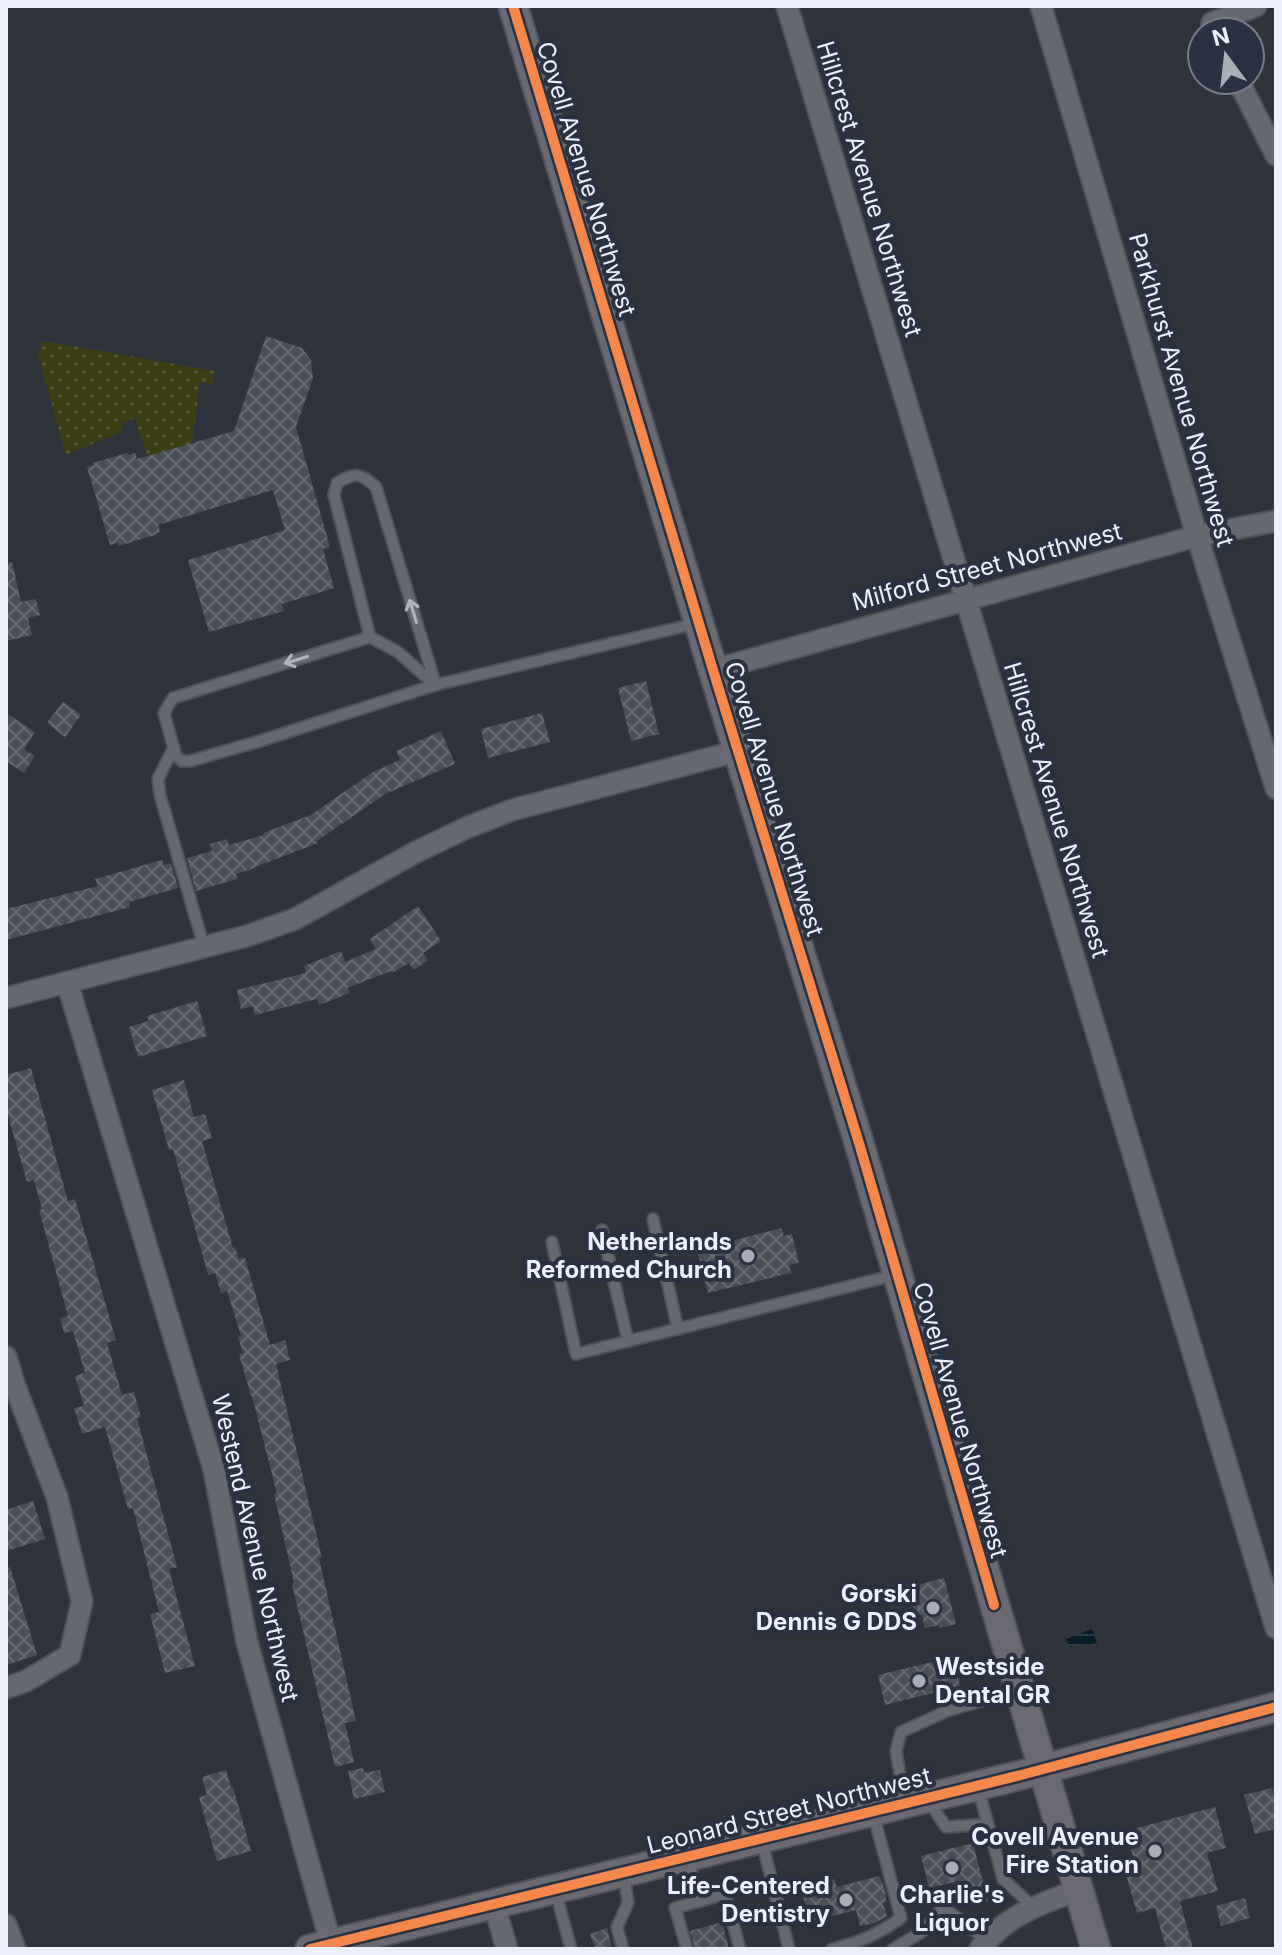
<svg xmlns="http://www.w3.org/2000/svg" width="1282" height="1955" viewBox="0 0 1282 1955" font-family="Inter,sans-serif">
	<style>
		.park { fill: url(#park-dots) }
		.water { fill: url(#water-rules) }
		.building { fill: url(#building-cross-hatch) }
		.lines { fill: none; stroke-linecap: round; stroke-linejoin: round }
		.lane-casing { stroke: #4e525b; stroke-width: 14 }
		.street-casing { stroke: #4e525b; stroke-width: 24 }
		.secondary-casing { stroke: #4e525b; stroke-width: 32 }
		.lane { stroke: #666971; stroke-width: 10 }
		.street { stroke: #666971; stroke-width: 20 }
		.secondary { stroke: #6b6a72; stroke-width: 28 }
		.cycleway-casing { stroke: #293142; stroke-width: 15 }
		.cycleway { stroke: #f5874c; stroke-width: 10 }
		.oneway { stroke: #afb3bd }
		.poi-dot { fill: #a9aeb9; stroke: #293142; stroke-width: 3 }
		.labels { text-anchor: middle; stroke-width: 8; stroke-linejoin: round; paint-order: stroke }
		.street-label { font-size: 24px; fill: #ebf0fc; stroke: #293142 }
		.poi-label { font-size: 24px; font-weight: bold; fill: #ebf0fc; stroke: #293142; text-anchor: end }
	</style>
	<defs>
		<pattern id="park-dots" width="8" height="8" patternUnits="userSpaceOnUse" patternTransform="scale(2)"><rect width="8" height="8" fill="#3c3e14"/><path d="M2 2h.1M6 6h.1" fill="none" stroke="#585a37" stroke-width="1.8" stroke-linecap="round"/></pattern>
		<pattern id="water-rules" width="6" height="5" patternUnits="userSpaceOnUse" patternTransform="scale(2)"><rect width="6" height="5" fill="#051b26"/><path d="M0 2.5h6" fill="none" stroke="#2a3c46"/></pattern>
		<pattern id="building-cross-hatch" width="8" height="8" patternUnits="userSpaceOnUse" patternTransform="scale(2)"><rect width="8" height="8" fill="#4a4e57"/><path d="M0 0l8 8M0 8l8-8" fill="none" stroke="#646870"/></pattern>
	</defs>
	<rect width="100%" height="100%" fill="#2f333c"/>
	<path class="park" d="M43,341L215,371L213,385L200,382L192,443L147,456L135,418L124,423L119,433L66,455L38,354Z"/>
	<path class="water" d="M1092,1629L1097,1643L1070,1647L1066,1639Z"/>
	<g class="building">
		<path d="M266,336L302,348L311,360L313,378L296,427L330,547L323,549L334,588L282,604L284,611L209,632L188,560L285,530L273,490L158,525L160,532L152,536L119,546L118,543L110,545L87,467L94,465L93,463L127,453L128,455L135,453L137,459L234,431Z"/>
		<path d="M12,562L21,602L36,599L40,615L28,618L32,635L6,641V563Z"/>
		<path d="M646,681L659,734L631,741L618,688Z"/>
		<path d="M63,702L81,715L65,737L47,723Z"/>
		<path d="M6,713L35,732L24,749L35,756L24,773L6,761Z"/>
		<path d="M542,713L550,742L488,758L481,729Z"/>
		<path d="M441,731L455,764L385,794L317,841L318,843L255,867V868L236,874L237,879L196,891L187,858L212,851L210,844L227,839L229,845L264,835L263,833L311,815L373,772L400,760L396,751Z"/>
		<path d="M162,860L164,865L171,863L178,888L129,902L130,907L6,940V909L98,886L95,879Z"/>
		<path d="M418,906L441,941L423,953L428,960L414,970L409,963L392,973L391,971L347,988L350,993L319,1005L317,999L255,1015L253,1006L241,1009L237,990L306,973L304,966L341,951L345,962L376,949L370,939Z"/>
		<path d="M197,1001L207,1036L138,1057L129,1027L149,1021L147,1016Z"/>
		<path d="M31,1068L68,1201L75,1199L116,1340L107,1343L122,1395L134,1392L141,1417L137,1418L177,1567L169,1569L195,1666L165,1673L150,1614L159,1612L133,1508L128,1509L105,1427L82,1434L74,1408L84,1406L75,1376L85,1373L73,1331L64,1333L60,1318L68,1316L39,1210L42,1209L34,1180L27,1182L6,1109V1075Z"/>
		<path d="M184,1080L194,1117L205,1114L212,1138L202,1141L233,1248L235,1247L239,1259L245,1258L270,1345L285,1340L290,1360L276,1364L322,1558H319L356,1721L345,1723L354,1762L335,1767L292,1584L294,1583L274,1494H277L252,1396H251L239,1354L243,1353L238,1337L241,1336L227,1291L221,1293L215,1273L208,1275L173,1149L169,1150L152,1090Z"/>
		<path d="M781,1228L784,1236L792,1234L799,1263L789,1265L791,1273L708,1293L697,1250Z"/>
		<path d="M33,1501L45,1539L6,1551V1510Z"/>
		<path d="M10,1567L37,1655L6,1665V1568Z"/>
		<path d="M944,1578L956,1624L940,1628L939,1625L925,1628L922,1615L916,1617L912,1600L916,1599L913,1586Z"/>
		<path d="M953,1657L960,1686L885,1705L878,1675Z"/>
		<path d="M363,1768L364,1773L380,1770L385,1792L354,1799L348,1771Z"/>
		<path d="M226,1770L231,1787H233L251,1851L217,1861L199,1797L207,1795L202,1777Z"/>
		<path d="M1272,1788L1276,1803V1829L1255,1834L1244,1795Z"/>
		<path d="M1215,1807L1226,1848L1207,1853L1218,1891L1180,1901L1193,1949H1166L1155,1908L1137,1913L1126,1875L1137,1872L1126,1831Z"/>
		<path d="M973,1843L988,1901L966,1907L959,1881L929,1888L921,1856Z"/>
		<path d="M879,1876L885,1889L886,1902L883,1903L887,1916L875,1923L860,1926L856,1910L813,1921L804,1901L801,1889L812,1886L821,1880L834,1879L837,1887Z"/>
		<path d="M1245,1898L1250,1918L1221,1926L1216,1906Z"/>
		<path d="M722,1922L729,1949H695L690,1931Z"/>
		<path d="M607,1928L612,1949H595L590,1934Z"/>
	</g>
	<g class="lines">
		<defs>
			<g id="lane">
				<path d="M370,637L334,495L337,483C354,472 361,473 376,487L435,683"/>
				<path d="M435,685L398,652L370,637L173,698L164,713L176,756L182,761H190L260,741L435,685L698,623"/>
				<path d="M174,747L158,779L160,795L204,947"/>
				<path d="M653,1219L678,1329"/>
				<path d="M602,1230L628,1341"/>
				<path d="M552,1242L576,1354L895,1275"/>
				<path d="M978,1788L1003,1879L1032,1906"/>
				<path d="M928,1800L946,1827L988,1824"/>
				<path d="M905,1803L896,1751L901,1732L947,1711L1017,1690"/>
				<path d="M762,1842L789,1949"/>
				<path d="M688,1859L700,1901"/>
				<path d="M556,1893L571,1949"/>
				<path d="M623,1949L617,1927L628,1903L624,1874"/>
				<path d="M687,1949L675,1908L725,1894L740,1949"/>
				<path d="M832,1949C860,1942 877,1935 901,1918L873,1813"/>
				<path d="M893,1949L922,1932L943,1907L987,1940"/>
			</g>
			<g id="street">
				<path d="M787,6L1276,1628"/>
				<path d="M1041,6L1197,536L1276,788"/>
				<path d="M1212,23L1256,6"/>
				<path d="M1238,80L1276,155"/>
				<path d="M713,670L1197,536L1276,521"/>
				<path d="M67,982L214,1470L247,1642L331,1944"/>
				<path d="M6,998L247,936L295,919L416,852L466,828L512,810L738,751"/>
				<path d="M6,1357L16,1389L57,1497L82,1601L70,1655L26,1681L6,1688"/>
				<path d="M494,1904L507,1949"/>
				<path d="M6,1925L15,1949"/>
				<path d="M980,1949C1005,1916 1041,1903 1079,1890"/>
			</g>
			<g id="secondary">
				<path d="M513,6L713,670L859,1143L1096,1949"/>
				<path d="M310,1949L1021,1775L1276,1707"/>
			</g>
		</defs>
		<use href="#lane" class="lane-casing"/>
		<use href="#street" class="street-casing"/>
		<use href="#secondary" class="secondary-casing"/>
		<use href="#lane" class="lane"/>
		<use href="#street" class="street"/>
		<use href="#secondary" class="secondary"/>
		<defs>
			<g id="cycleway">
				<path d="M513,6L713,670L859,1143L994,1605"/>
				<path d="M310,1949L1021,1775L1276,1707"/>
			</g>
		</defs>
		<use href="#cycleway" class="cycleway-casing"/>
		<use href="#cycleway" class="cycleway"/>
	</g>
	<defs><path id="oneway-shaft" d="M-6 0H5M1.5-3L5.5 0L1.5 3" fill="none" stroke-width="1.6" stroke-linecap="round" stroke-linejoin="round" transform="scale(2)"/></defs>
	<g class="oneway">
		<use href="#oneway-shaft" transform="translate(413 611) rotate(-107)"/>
		<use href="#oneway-shaft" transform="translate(296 660) rotate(163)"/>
	</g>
	<g class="poi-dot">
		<circle cx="748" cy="1256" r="8"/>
		<circle cx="933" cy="1608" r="8"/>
		<circle cx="919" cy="1681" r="8"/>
		<circle cx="1155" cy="1851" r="8"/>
		<circle cx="952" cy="1868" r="8"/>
		<circle cx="846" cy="1900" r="8"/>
	</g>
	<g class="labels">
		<g class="street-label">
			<text transform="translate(586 179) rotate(73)" y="8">Covell Avenue Northwest</text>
			<text transform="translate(869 189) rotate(73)" y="8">Hillcrest Avenue Northwest</text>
			<text transform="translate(1181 390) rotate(74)" y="8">Parkhurst Avenue Northwest</text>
			<text transform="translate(987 567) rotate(-15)" y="8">Milford Street Northwest</text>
			<text transform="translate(774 799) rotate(73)" y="8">Covell Avenue Northwest</text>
			<text transform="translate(1056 810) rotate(73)" y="8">Hillcrest Avenue Northwest</text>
			<text transform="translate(960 1420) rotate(74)" y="8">Covell Avenue Northwest</text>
			<text transform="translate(255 1548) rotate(77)" y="8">Westend Avenue Northwest</text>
			<text transform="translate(789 1811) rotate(-14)" y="8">Leonard Street Northwest</text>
		</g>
		<g class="poi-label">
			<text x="732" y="1250">Netherlands<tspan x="732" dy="28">Reformed Church</tspan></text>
			<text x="917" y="1602">Gorski<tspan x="917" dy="28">Dennis G DDS</tspan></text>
			<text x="935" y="1675" text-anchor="start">Westside<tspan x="935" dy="28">Dental GR</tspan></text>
			<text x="1139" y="1845">Covell Avenue<tspan x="1139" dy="28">Fire Station</tspan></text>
			<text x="830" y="1894">Life-Centered<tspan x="830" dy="28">Dentistry</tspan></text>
			<text x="952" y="1903" text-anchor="middle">Charlie's<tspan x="952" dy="28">Liquor</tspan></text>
		</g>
	</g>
	<rect width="1282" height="1955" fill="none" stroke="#ebf0fc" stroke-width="16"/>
	<g transform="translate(1226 56) rotate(345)"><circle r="38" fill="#293142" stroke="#777d8c" stroke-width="2"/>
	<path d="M0-6L14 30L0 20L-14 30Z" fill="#a9aeb9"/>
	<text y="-12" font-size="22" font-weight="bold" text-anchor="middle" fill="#ebf0fc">N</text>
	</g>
</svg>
